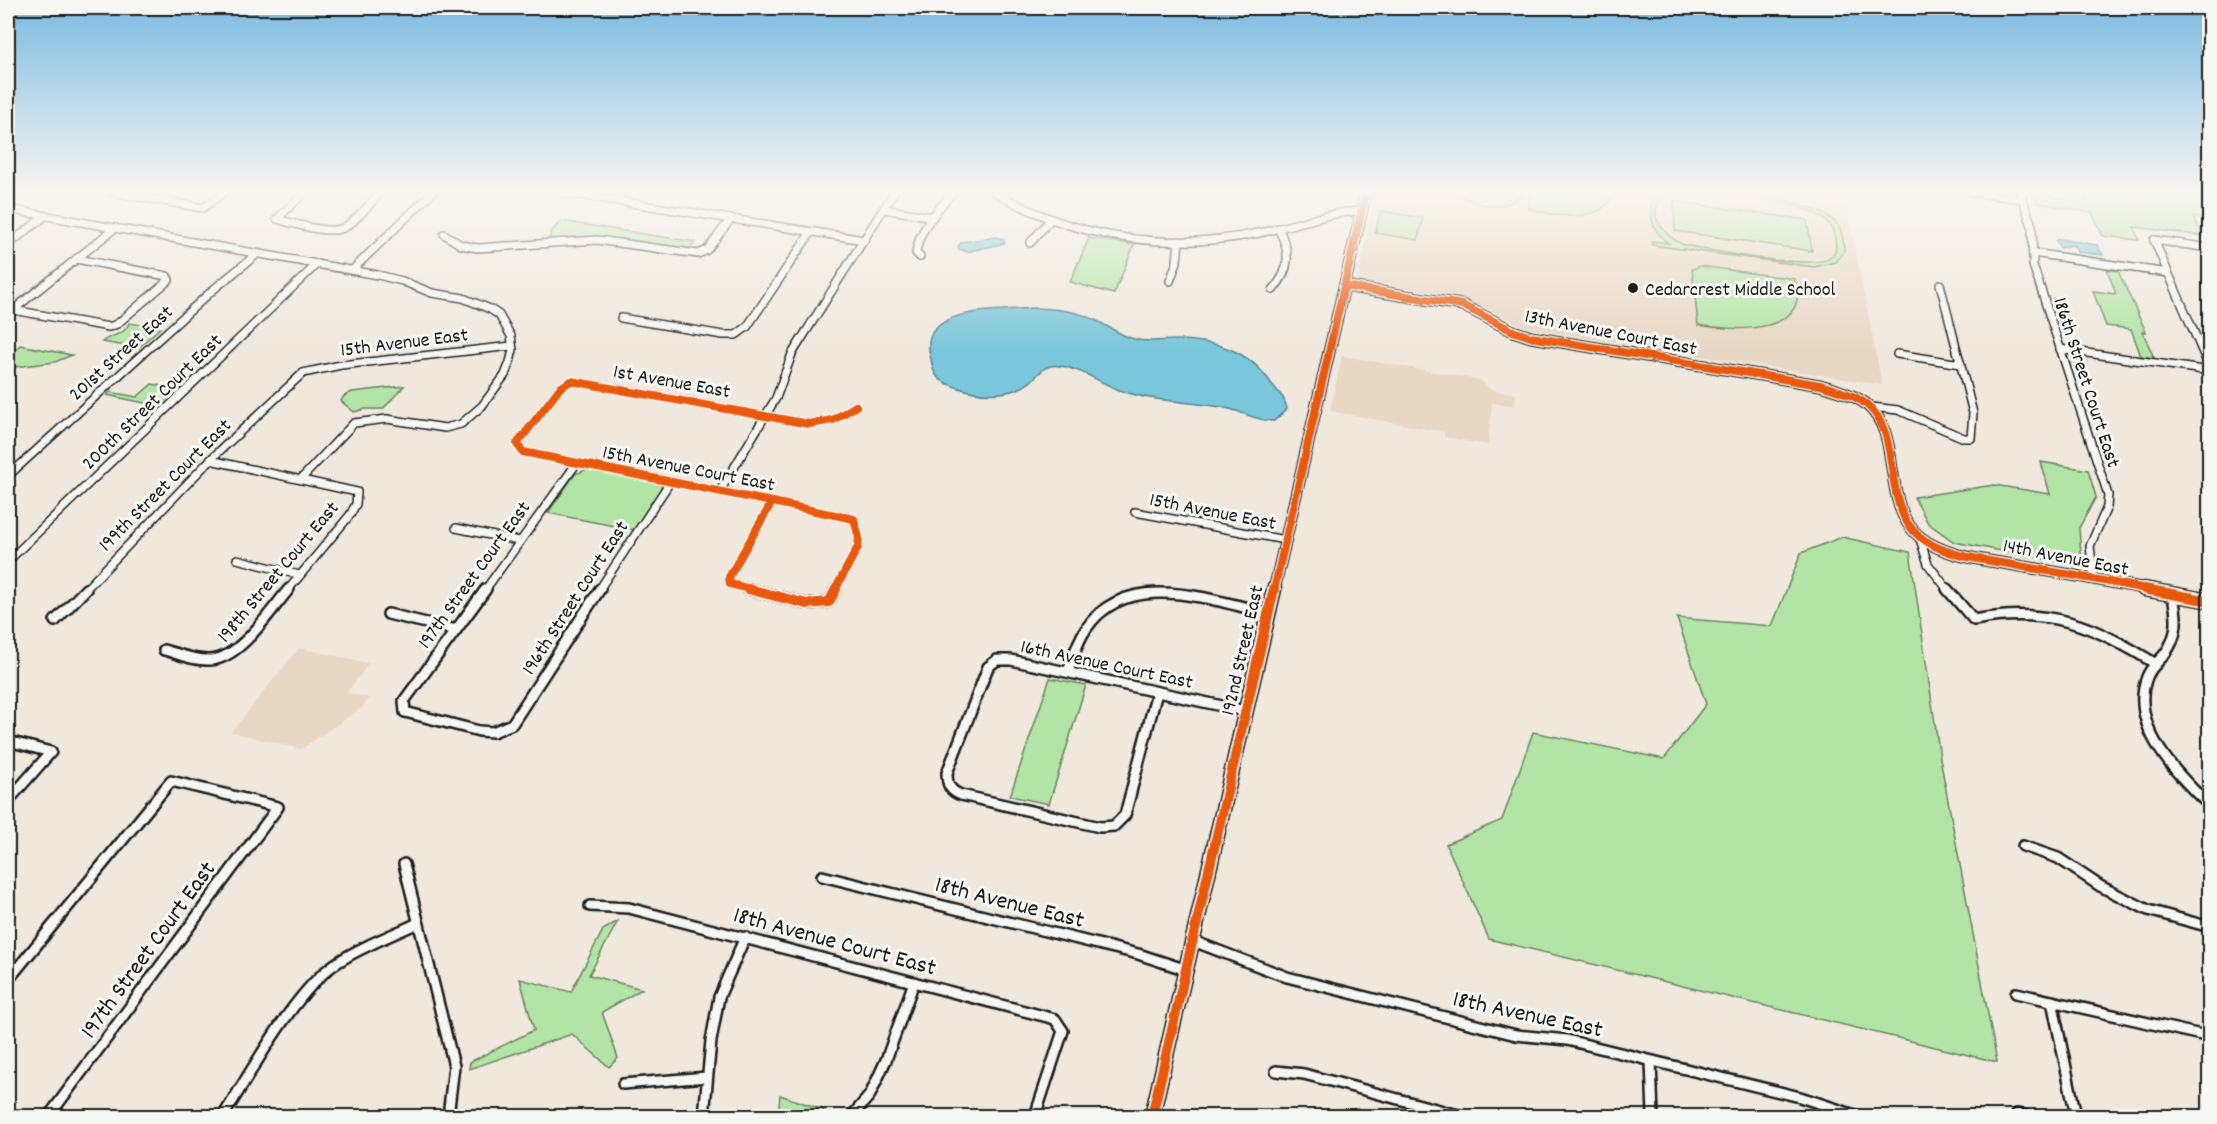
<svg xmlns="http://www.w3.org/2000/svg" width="2217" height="1124" viewBox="0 0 2217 1124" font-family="Dekko,sans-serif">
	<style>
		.built { fill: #e8d7c3 }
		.green { fill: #b2e5a5; stroke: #678060; stroke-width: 1.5 }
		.water { fill: #7ac6da; stroke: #54828e; stroke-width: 1.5 }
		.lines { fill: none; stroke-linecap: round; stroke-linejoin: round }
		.street-far1-casing { stroke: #1c1c1c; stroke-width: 10 }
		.street-casing { stroke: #1c1c1c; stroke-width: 14 }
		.secondary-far1-casing { stroke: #1c1c1c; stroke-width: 13 }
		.secondary-casing { stroke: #1c1c1c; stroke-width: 17 }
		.street-far1 { stroke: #f6f6f2; stroke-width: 7 }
		.street { stroke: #f6f6f2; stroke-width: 9 }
		.secondary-far1 { stroke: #f6f6f2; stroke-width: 9 }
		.secondary { stroke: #f6f6f2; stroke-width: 13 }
		.cycleway-far1-casing { stroke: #f6f6f2; stroke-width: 11 }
		.cycleway-casing { stroke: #f6f6f2; stroke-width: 14 }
		.cycleway-far1 { stroke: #e8590c; stroke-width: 8 }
		.cycleway { stroke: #e8590c; stroke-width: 10 }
		.poi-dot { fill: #1c1c1c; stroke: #f6f6f2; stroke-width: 2 }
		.labels { text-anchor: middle; stroke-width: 6; stroke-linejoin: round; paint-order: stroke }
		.poi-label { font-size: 20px; fill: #1c1c1c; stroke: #f6f6f2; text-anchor: start }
		.street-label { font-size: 20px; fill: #1c1c1c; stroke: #f6f6f2 }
		.near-street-label { font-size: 24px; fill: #1c1c1c; stroke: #f6f6f2 }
	</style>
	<rect width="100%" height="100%" fill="#f0e8dd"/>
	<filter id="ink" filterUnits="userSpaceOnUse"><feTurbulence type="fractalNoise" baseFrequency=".0167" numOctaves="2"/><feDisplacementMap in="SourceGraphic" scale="12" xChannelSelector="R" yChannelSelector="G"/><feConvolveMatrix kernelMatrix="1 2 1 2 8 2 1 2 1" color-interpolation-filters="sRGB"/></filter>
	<g filter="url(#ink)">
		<g class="built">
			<path d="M1376,192H1758L1846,204L1882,385L1538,330L1523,326L1467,300L1446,294L1357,281Z"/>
			<path d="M1342,356L1480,380L1491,390L1516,394L1515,406L1492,403L1488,445L1444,437V432L1330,411Z"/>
			<path d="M299,648L369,663L347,693L369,698L363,707L301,749L231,732Z"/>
		</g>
		<g class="green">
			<path d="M1456,192H1522V193C1506,214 1474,206 1456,192Z"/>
			<path d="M1530,192H1614C1604,225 1553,217 1529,208Z"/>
			<path d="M1663,192H1678C1640,200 1657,232 1682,244C1705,251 1814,270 1830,258C1837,253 1836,245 1835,238C1833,226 1826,219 1816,214C1785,199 1729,197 1695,192C1727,192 1811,198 1834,221C1842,229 1844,241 1844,252L1836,262L1814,267L1652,245V241L1668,243C1654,232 1649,220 1652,202Z"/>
			<path d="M2083,192H2209V219L2193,217L2203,236L2134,227L2139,240L2103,236L2092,213L2038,203L2034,194L2086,201Z"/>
			<path d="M1674,201L1807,220L1812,251L1675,231Z"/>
			<path d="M1381,211L1423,218L1418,240L1375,233Z"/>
			<path d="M561,221L695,242L689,250C642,242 598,234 549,240L551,232Z"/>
			<path d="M1089,238L1134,245L1114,294L1070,282Z"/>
			<path d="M1701,266L1795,279C1813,336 1731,331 1698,325L1692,269Z"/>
			<path d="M2107,269L2118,271L2146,332H2143L2154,358L2141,356L2131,329L2106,326L2093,291L2116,294Z"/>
			<path d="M129,323L160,328L138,348L102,342C111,334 125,336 129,323Z"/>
			<path d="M20,345L72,355L55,362L8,368V356Z"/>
			<path d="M152,384L181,390L163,407L107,395L110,392L137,397Z"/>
			<path d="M404,386L383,409H365L354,412L341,401L344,396L352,392Z"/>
			<path d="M2041,462L2088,470L2096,497L2079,528L2082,566L1954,542L1928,523L1914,497L1994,485L2050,494Z"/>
			<path d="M591,468L661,484V489L634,530L548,513L575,474Z"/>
			<path d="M1842,537L1910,552L1940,758L1997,1062L1489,939L1446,844L1502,820L1533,732L1664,759L1706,704L1677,618L1772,626L1801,553Z"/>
			<path d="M1050,678L1086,685L1049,804L1010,796Z"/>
			<path d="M618,921L589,975L642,989L602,1012L618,1058L609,1067L572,1034L469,1069L470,1062L534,1030L520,979L571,992L603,930Z"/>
			<path d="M780,1095L824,1110L821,1116H778Z"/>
		</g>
		<g class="water">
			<path d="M995,237L1003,239L1005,243L967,252L959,249L958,246L962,242Z"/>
			<path d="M2060,239L2097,245L2103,255L2077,252L2076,247L2072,245L2060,248L2056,240Z"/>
			<path d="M1030,308C1050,308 1074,310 1093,319C1107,325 1119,335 1134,339C1148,343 1161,340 1175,340C1214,340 1248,349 1271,383C1279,394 1284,395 1287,409L1274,421C1255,421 1240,410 1221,407C1187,401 1152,402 1119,390C1099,382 1081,369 1060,366C1044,363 1041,373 1030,382C1010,398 978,395 956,387C943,383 934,378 932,364C930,354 926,343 932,333C950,307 1001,312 1030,308Z"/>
		</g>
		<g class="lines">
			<defs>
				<g id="street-far1">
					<path d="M111,192L203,208L224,192"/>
					<path d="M305,192L277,219C292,223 329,235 343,228C357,221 370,203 381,192"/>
					<path d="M562,192L864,240"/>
					<path d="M994,192C1076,239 1166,252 1259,233C1294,226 1326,212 1362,211"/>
					<path d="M1972,192L2022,199"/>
					<path d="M2020,192L2032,226L2033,265L2108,495L2107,507L2090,546L2094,580"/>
					<path d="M8,209L378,275L402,281L432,293L463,298L490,309L499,315L511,336L513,350L510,362L505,375L482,406L461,424L445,428L387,419L354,423L301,479"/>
					<path d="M884,209L933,217"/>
					<path d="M444,234L461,245L478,248L597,240L698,254L707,250L730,220"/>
					<path d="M2154,240L2210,369"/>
					<path d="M2154,240L2210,248"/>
					<path d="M1030,243L1050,220"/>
					<path d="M8,245L45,216"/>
					<path d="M2033,253L2168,273"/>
					<path d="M920,257L916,253C919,229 938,209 953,192"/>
					<path d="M352,270L433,192"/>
					<path d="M1170,281L1177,262L1179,241"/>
					<path d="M1273,290C1291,269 1291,252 1278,228"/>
					<path d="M13,310L109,327L117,324L169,280L167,276L76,259"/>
					<path d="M8,314L115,228"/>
					<path d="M621,318L723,335H736L747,327L811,232"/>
					<path d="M2060,349L2210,371"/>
					<path d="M1897,354L1961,364"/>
					<path d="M1872,407L1898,410L1964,438H1971L1973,413L1940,284"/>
					<path d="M210,460L357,492L356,504L350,515L288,590"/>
					<path d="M8,476L214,289L257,254"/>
					<path d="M720,491L776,398L792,354L894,192"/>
					<path d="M772,502L854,519L859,538L858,547L835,590"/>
					<path d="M772,502L523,452L517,444L560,388L571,381L809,424L833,420L856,406"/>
					<path d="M1135,512L1285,540"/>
					<path d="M456,528L519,541"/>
					<path d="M1919,536L1928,564L1948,590"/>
					<path d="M237,559L299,575"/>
					<path d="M8,561L317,264"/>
					<path d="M85,590L210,460L303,373L341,365L512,346"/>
					<path d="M485,590L577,463"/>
					<path d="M599,590L670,482"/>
					<path d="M754,590L730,584L729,577L772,502"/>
				</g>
				<g id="street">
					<path d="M486,589L404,701L405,712L479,731L493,732L512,724L600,589"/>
					<path d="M748,589L807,604L829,602L836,589"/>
					<path d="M1947,589L1974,620C2049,606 2093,625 2156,664"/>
					<path d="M2172,594C2178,616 2179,636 2164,655C2158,662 2150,668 2147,677C2128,726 2178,776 2210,806"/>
					<path d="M388,614L456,630"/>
					<path d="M55,621L86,589"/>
					<path d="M164,650C179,654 195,661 210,660C240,659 271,610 289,589"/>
					<path d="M1068,672C1073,657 1077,642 1086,629C1126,568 1211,600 1268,613"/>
					<path d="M1157,692L1125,815L1114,826L1100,827L961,795C950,791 947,785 947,773L988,667L997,660H1011L1245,711"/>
					<path d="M8,741L51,752L8,801"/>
					<path d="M2023,846L2058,858L2100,886L2148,910L2210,927"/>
					<path d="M404,864L454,1066L448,1116"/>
					<path d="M822,876L1138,954L1187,970"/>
					<path d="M590,906L629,908L1055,1019L1063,1031L1035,1116"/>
					<path d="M1193,941L1287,977L1516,1035L1567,1040L1800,1097L1858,1116"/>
					<path d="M8,980L171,781L278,807L49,1116"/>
					<path d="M2016,993L2210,1037"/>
					<path d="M2052,1001L2076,1116"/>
					<path d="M1651,1061L1653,1116"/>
					<path d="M1276,1071L1304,1074L1462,1116"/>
					<path d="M623,1084L707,1077"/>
					<path d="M2017,1114L2027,1116"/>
					<path d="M223,1116C251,1073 294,992 335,964C360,947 390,936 418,923"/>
					<path d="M704,1116L711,1041L719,997L745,937"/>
					<path d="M852,1116L870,1095L886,1060L914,982"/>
				</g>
				<g id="secondary-far1">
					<path d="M1344,286L1462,305L1513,331L1531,337L1820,385C1836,390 1853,394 1866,404C1905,435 1879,504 1920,537C1948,559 1991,560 2025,567C2067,574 2109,582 2152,590"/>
					<path d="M1274,590L1366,192"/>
				</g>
				<g id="secondary">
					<path d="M2144,589L2210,601"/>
					<path d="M1152,1116L1274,589"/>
				</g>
			</defs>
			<use href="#street-far1" class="street-far1-casing"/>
			<use href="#street" class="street-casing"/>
			<use href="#secondary-far1" class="secondary-far1-casing"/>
			<use href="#secondary" class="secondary-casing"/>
			<use href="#street-far1" class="street-far1"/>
			<use href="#street" class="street"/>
			<use href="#secondary-far1" class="secondary-far1"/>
			<use href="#secondary" class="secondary"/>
			<defs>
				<g id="cycleway-far1">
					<path d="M1344,286L1462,305L1513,331L1531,337L1820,385C1836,390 1853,394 1866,404C1905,435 1879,504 1920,537C1948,559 1991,560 2025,567C2067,574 2109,582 2152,590"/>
					<path d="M772,502L854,519L859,538L858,547L835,590"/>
					<path d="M772,502L523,452L517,444L560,388L571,381L809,424L833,420L856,406"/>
					<path d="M754,590L730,584L729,577L772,502"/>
					<path d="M1274,590L1366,192"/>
				</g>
				<g id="cycleway">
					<path d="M748,589L807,604L829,602L836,589"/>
					<path d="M2144,589L2210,601"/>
					<path d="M1152,1116L1274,589"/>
				</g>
			</defs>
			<use href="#cycleway-far1" class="cycleway-far1-casing"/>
			<use href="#cycleway" class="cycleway-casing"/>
			<use href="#cycleway-far1" class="cycleway-far1"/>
			<use href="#cycleway" class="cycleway"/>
		</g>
	</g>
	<linearGradient id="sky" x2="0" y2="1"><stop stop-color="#7cbbe2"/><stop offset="0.55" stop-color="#f8f5f0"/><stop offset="1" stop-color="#f8f5f0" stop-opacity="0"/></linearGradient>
	<rect width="2217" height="350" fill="url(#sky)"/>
	<circle class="poi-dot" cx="1633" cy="288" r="6"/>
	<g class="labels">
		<g class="poi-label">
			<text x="1645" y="295">Cedarcrest Middle School</text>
		</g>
		<g class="street-label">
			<text transform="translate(1611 331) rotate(11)" y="7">13th Avenue Court East</text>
			<text transform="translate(404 341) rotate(-7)" y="7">15th Avenue East</text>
			<text transform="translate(120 352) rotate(-42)" y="7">201st Street East</text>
			<text transform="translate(672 380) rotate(10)" y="7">1st Avenue East</text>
			<text transform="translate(2088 382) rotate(72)" y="7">186th Street Court East</text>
			<text transform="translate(151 401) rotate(-44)" y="7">200th Street Court East</text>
			<text transform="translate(689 467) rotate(11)" y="7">15th Avenue Court East</text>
			<text transform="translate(164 484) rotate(-45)" y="7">199th Street Court East</text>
			<text transform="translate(1213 510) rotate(11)" y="7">15th Avenue East</text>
			<text transform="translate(2066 556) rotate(11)" y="7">14th Avenue East</text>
			<text transform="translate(277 571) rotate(-50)" y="7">198th Street Court East</text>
			<text transform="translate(473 574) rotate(-54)" y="7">197th Street Court East</text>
			<text transform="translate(574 597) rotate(-57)" y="7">196th Street Court East</text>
			<text transform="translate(1241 650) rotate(-77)" y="7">192nd Street East</text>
			<text transform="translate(1107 663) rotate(12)" y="7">16th Avenue Court East</text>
		</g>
		<g class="near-street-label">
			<text transform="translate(1010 901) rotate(14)" y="8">18th Avenue East</text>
			<text transform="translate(835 940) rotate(15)" y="8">18th Avenue Court East</text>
			<text transform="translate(147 949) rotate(-54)" y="8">197th Street Court East</text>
			<text transform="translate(1528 1013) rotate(12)" y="8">18th Avenue East</text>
		</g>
	</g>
	<rect width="2217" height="1124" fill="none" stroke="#f6f6f2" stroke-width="30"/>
	<rect x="15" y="15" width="2187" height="1094" fill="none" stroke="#1c1c1c" stroke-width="2" filter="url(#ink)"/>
</svg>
